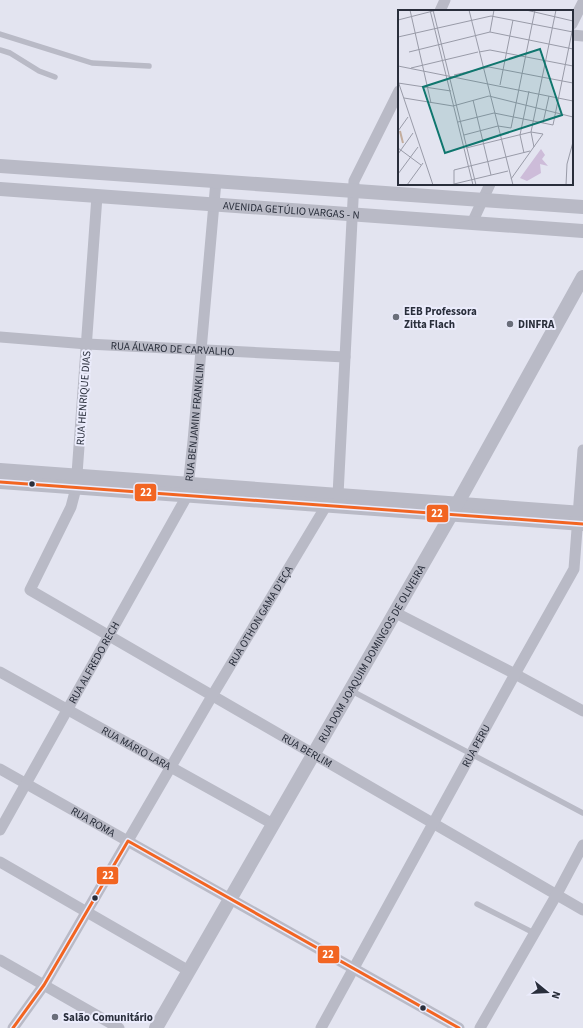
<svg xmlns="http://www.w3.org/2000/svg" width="583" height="1028" viewBox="0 0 583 1028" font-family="'Source Sans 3',sans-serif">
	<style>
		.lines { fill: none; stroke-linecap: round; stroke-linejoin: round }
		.service { stroke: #b9bac6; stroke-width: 5.5 }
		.minor { stroke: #b9bac6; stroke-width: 11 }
		.tertiary { stroke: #b9bac6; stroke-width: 14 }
		.bus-1-casing { stroke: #ebecfc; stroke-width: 6 }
		.bus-1 { stroke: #f26522; stroke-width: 3 }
		.poi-dot { fill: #6a6e7a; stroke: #ebecfc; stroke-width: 1.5 }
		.bus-dot { fill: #292e3b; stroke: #ebecfc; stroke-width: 1.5 }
		.labels { text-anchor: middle; stroke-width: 4; stroke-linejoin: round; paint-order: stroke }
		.street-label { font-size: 11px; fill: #292e3b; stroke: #ebecfc }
		.poi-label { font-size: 11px; font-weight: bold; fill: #292e3b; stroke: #ebecfc; text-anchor: start }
		.inset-river { fill: none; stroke: #c3ad9d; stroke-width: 2 }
		.inset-road { fill: none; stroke: #999ba8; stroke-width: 1 }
		.view { fill: #0f766e; fill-opacity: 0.15; stroke: #0f766e; stroke-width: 2 }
		.inset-edge { fill: none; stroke: #292e3b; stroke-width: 2 }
		.line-badge { stroke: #ebecfc; stroke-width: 1.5 }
		.badge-label { font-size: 11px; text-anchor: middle; font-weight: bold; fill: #fff }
	</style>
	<rect width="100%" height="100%" fill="#e3e4f0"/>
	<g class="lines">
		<g class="service">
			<path d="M0,34L92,63L149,66"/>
			<path d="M0,50L10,53L39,71L55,77"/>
			<path d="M350,690L583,813"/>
			<path d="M477,904L534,933"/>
		</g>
		<g class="minor">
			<path d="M440,11L445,0"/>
			<path d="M572,24L583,2"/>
			<path d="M572,35L583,36"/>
			<path id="s1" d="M97,196L76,488L71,507L30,590L583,910"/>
			<path d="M472,223L490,184"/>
			<path id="s2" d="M0,337L87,344L345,357"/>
			<path d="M394,612L515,674L583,711"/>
			<path id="s3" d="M0,672L273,824"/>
			<path id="s4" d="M0,769L459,1028"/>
			<path id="s5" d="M0,830L187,496L193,441L216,181"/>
			<path d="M0,862L189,971"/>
			<path d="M0,960L119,1028"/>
			<path id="s6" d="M13,1028L44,985L212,696L326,506L338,495L354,181L399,91"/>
			<path id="s7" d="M321,1028L515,674L574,569L583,450"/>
			<path d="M480,1028L557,894L583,845"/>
		</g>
		<g class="tertiary">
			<path d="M0,166L583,207"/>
			<path id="s8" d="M0,189L583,231"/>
			<path d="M0,470L583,513"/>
			<path d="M0,482L583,524"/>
			<path id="s9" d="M156,1028L451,515L583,277"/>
		</g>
		<defs>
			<g id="bus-1">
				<path d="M0,482L583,524"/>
				<path d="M13,1028L44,985L128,841L459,1028"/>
			</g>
		</defs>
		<use href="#bus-1" class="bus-1-casing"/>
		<use href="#bus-1" class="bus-1"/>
	</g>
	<g class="poi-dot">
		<circle cx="396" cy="317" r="4"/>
		<circle cx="510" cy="324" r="4"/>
		<circle cx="55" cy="1017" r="4"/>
	</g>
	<g class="bus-dot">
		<circle cx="32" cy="484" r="3.5"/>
		<circle cx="95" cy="898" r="3.5"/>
		<circle cx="423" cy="1008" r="3.5"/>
	</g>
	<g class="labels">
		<g class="street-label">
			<text dy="4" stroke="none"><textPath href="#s8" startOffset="292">AVENIDA GETÚLIO VARGAS - N</textPath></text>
			<text dy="4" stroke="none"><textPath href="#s2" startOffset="173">RUA ÁLVARO DE CARVALHO</textPath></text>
			<text transform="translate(83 398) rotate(-86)" y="4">RUA HENRIQUE DIAS</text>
			<text dy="4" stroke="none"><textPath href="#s5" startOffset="457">RUA BENJAMIN FRANKLIN</textPath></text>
			<text dy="4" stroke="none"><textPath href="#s6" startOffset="481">RUA OTHON GAMA D'EÇA</textPath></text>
			<text dy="4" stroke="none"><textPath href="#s9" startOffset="432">RUA DOM JOAQUIM DOMINGOS DE OLIVEIRA</textPath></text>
			<text dy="4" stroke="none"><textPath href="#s5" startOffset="192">RUA ALFREDO RECH</textPath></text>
			<text dy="4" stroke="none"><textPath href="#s7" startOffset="322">RUA PERU</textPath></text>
			<text dy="4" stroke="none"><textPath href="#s3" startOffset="156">RUA MÁRIO LARA</textPath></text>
			<text dy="4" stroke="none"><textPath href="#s1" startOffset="725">RUA BERLIM</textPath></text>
			<text dy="4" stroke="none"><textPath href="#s4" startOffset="107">RUA ROMA</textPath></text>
		</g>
		<g class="poi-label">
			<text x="404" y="315">EEB Professora<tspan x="404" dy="13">Zitta Flach</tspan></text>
			<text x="518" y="328">DINFRA</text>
			<text x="63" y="1021">Salão Comunitário</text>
		</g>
	</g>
	<g transform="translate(398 10)">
		<rect width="175" height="175" fill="#e3e4f0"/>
		<path d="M143,139L147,145L144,149L150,156L142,154L143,163L129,171L122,168Z" fill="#cdbcd9"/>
		<path class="inset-river" d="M2,121L5,133"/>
		<path class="inset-road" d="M12,0L33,93M32,0L75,175M35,0L78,175M71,0L115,175M128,0L175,11M0,10L39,0M92,22L96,0M0,27L93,6L175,22M11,42L92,22L175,39M81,42L92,40L175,56M0,56L175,91M13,58L80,42M56,65L91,57L175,73M0,71L35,175M0,73L53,81M102,75L115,10M6,88L55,96L91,86L175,107M75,90L93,165M60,112L96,103L155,115L175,17M145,113L151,86M0,121L10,107M66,125L100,116L113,118L137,0M136,137L133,122L158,0M0,138L23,155M68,138L133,122L145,124L113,169M126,143L122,125L131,81M0,144L15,123M0,164L20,137M56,174L110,161M9,175L25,153M56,175V160L132,141M168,175L169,154L175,132"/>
		<path class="view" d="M142,39L164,105L47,143L25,77Z"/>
		<rect width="175" height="175" class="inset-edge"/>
	</g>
	<g class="line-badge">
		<rect x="134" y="483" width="23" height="19" rx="4" fill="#f26522"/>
		<rect x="426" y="504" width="23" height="19" rx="4" fill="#f26522"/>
		<rect x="96" y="866" width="23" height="19" rx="4" fill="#f26522"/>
		<rect x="317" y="945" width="23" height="19" rx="4" fill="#f26522"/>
	</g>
	<g class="badge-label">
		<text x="146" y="496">22</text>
		<text x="437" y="517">22</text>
		<text x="108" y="879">22</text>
		<text x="328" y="958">22</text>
	</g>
	<g transform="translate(547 992) rotate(108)" stroke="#ebecfc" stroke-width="3" paint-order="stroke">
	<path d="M0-3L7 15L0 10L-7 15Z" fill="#292e3b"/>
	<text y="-6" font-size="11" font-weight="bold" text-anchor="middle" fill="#292e3b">N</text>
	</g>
</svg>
